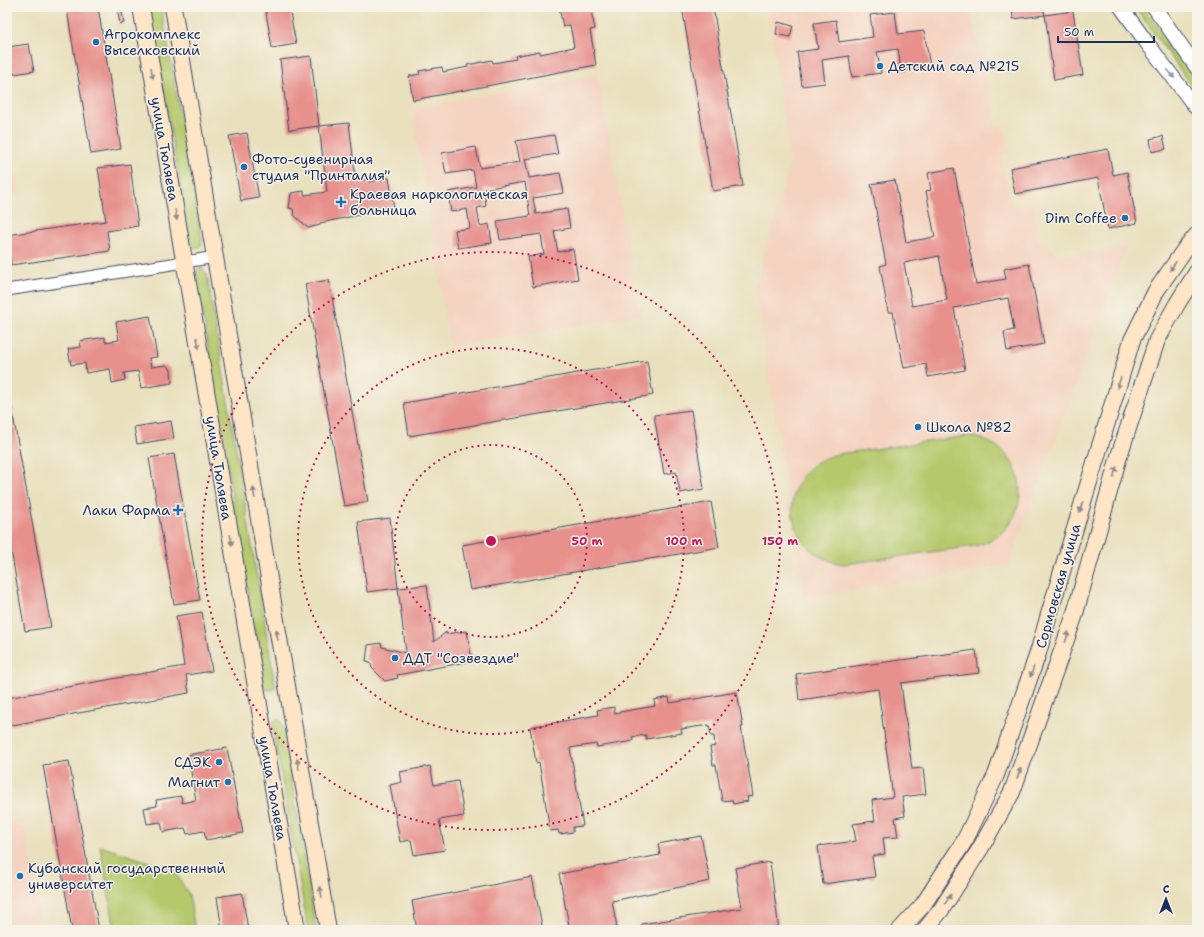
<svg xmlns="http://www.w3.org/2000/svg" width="1204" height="937" viewBox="0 0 1204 937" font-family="'Shantell Sans',sans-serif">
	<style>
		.built { fill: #f4d3c0 }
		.green { fill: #b5c96c; stroke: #687c65 }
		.building { fill: #e7908c; fill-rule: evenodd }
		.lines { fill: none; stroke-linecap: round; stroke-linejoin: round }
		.minor-casing { stroke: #3a4a6c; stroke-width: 13 }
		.tertiary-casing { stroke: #3a4a6c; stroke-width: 16 }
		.secondary-casing { stroke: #3a4a6c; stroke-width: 18 }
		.minor { stroke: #fff; stroke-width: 11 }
		.tertiary { stroke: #fff; stroke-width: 14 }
		.secondary { stroke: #fde5c5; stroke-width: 16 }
		.oneway { fill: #8c8a92 }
		.oneway2 { fill: #8d97ae }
		.ring { fill: none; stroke: #c2185b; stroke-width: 2; stroke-dasharray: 2 4 }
		.poi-dot { fill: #1f6fb2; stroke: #f7f3e8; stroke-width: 1.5 }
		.labels { text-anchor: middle; stroke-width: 3; stroke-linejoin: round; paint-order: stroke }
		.poi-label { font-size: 14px; fill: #1b2f5e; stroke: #f7f3e8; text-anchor: start }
		.street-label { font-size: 14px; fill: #1b2f5e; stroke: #f7f3e8 }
		.centre { fill: #c2185b; stroke: #f7f3e8; stroke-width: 2 }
		.ring-label { font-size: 12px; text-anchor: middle; font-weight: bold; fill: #c2185b; stroke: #f7f3e8; stroke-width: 3; stroke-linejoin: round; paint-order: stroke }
	</style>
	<rect width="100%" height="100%" fill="#f7f3e8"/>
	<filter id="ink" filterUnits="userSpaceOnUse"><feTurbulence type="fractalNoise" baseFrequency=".025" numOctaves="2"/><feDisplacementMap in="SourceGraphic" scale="8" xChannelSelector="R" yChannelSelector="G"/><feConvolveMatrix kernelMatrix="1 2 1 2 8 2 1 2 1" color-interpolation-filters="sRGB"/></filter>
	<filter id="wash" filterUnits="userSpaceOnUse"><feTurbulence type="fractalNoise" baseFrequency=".012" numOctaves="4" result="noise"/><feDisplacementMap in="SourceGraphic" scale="16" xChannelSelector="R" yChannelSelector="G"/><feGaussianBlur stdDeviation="0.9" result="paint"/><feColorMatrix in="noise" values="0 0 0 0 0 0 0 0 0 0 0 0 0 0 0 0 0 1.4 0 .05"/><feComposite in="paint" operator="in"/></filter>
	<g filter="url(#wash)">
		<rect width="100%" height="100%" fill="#e9e0bd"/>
		<g class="built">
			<path d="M767,7H970L996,125L1004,126L1011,152L1001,155L1012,207L1033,205L1039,239L1061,257L1127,246L1009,565L804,598L755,289L791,161Z"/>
			<path d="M598,75L640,315L450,347L413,116L417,107Z"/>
			<path d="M7,118L19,192L7,194Z"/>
			<path d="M7,803L11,821L24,820L42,930H7Z"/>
		</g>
		<g class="green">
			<path d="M149,7H161L202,240L201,246L198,249L193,247L190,242Z"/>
			<path d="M1135,7H1143L1197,81V93Z"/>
			<path d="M202,268L207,275L275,685L274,689L271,690H266L263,685L196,273L198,269Z"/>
			<path d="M968,436C1033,444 1039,530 975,546L844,564C779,556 773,468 838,454Z"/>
			<path d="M277,719L281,721L283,726L316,930H308L273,728V722Z"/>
			<path d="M100,846L174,870L189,895L195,930H115Z"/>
		</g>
		<g id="blocks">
			<g class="building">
				<path d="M88,7H98L121,149L91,154L67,10Z"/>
				<path d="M121,7L124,23L120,24L117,8Z"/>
				<path d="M265,7H289L296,44L272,48Z"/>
				<path d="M559,7H590L595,29L590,30L596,65L413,100L409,76L420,74L419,71L442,67L443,72L468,67L467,65L492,60L493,63L516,59L515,56L540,51V54L574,47L570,25L563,27Z"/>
				<path d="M682,7H713L743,186L713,191Z"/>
				<path d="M1012,7H1043L1045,15L1013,19Z"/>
				<path d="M1073,11L1083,75L1054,80L1045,15Z"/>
				<path d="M895,12L898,34L924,31L930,66L901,71L898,49L877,52L881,73L852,77L849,56L822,60L825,83L802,86L797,52L818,49L814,23L836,20L839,42L873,37L870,15Z"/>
				<path d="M778,22L793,26L790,37L776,34Z"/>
				<path d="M29,44L34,71L7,75V47Z"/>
				<path d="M311,56L319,126L289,130L280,60Z"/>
				<path d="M349,123L356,181L368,179L369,182L389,178L394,208L320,223V225L308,228L294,215L293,209L289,208L291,193L304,191V195L327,192L319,126Z"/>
				<path d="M247,133L259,198L241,201L229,136Z"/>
				<path d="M554,135L558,154L525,159L529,178L560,173L564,193L533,198L536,214L567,209L570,228L554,231L558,252L573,249L578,279L533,287L528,257L544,254L541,234L500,240L497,221L530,216L525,182L484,189L486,206L477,208L480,226L489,224L492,243L458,248L455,230L470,228L467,209L451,212L448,192L476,187L473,170L446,174L442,153L476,147L480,168L520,162L516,141Z"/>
				<path d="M1163,136L1166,149L1152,152L1150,139Z"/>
				<path d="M1108,149L1113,175L1127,172L1137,223L1108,229L1098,178L1015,194L1010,168Z"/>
				<path d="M130,164L138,226L107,231L110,251L11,265L7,235L106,221L98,168Z"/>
				<path d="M954,168L976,284L1006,279L1004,269L1029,264L1044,344L1007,351L1004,332L1014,330L1008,298L954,308L965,370L928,377L926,364L904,368L893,312H888L880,266L886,264L871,184L895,180L906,242L935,237L926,191L931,190L928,173ZM939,256L947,300L912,306L904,263Z"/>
				<path d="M329,280L368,502L344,506L305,284Z"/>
				<path d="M150,316L157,357L149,358L151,367L166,365L171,370L172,383L141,388L138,371L124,373L125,380L112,383L110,369L86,373L85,363L71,365L68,349L81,347L80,341L105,337V342L119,340L116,322Z"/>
				<path d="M647,361L653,395L409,436L404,403Z"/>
				<path d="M7,382L51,627L25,631L7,527Z"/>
				<path d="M691,410L704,489L680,493L676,472L664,474L654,415Z"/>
				<path d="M171,421L174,438L137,444L134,427Z"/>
				<path d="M174,454L200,600L174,604L149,458Z"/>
				<path d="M711,502L719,547L470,590L462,545Z"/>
				<path d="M390,518L398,588L367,592L358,522Z"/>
				<path d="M427,585L434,642L446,632V634L467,631L472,661L397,675L398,678L385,681L372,668L370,662L366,661L368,645L381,643L382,647L406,653L398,588Z"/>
				<path d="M202,612L212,671L186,675L189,693L7,726V698L184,666L176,616Z"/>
				<path d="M976,650L979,673L901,683L912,769L923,768L926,794L902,797L905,816L895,818L898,837L883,838L885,854L872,856L875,877L823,884L818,846L856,841L853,824L875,821L872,800L893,797L878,689L799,700L796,674Z"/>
				<path d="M737,692L743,727H741L753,796L747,797L748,801L733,804L732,800L722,801L716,765H713L710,747L715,746L714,736H711L709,725L681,729L682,733L646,739V735L632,737L633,741L597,747L596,744L570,748L583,826L573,827V832L559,834L558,830L550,831L539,762L536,763L530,727L598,715L597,710L614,707V713L655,706L654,700L669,697L670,703Z"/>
				<path d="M227,748L243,833L206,840L204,831L187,834L185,828L163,832L161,822L147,824L144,808L157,806L156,800L181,796L182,803L196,800L188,755Z"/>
				<path d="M69,761L99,930H72L43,765Z"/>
				<path d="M430,766L434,785L458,781L464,816L439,820L445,850L414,855L411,840L400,842L390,785L402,782L400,772Z"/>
				<path d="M701,836L710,881L612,901L617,927L600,930H570L559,874L660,855L658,844Z"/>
				<path d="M770,862L779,930H639L642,924L742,908L735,868Z"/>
				<path d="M532,877L543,930H417L412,901Z"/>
				<path d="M242,893L248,930H222L217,897Z"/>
			</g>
		</g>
	</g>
	<g filter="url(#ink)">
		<use href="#blocks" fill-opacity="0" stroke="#3a4a6c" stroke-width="1"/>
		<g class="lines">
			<defs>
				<path id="minor" d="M7,290L216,257"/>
				<g id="tertiary">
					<path d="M1121,7L1147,43L1197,109"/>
					<path d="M1154,7L1197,68"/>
				</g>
				<g id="secondary">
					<path d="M141,7L166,153L297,930"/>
					<path d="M173,7C225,315 274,623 328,930"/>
					<path d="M900,930L923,905L965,840L996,775L1038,653L1050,611L1132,340L1156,291L1185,249L1197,235"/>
					<path d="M925,930L941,910L980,849L1012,792L1074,617L1119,456L1157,340L1177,304L1197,272"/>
				</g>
			</defs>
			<use href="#minor" class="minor-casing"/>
			<use href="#tertiary" class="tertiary-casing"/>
			<use href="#secondary" class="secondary-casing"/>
			<use href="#minor" class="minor"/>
			<use href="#tertiary" class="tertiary"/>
			<use href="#secondary" class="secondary"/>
		</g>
		<defs><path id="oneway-solid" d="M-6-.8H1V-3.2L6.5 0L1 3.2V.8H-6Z"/></defs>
		<g class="oneway">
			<use href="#oneway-solid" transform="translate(152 73) rotate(80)"/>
			<use href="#oneway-solid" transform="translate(176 215) rotate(81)"/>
			<use href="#oneway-solid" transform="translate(1173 266) rotate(124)"/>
			<use href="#oneway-solid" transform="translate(198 343) rotate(80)"/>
			<use href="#oneway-solid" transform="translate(1119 383) rotate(107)"/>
			<use href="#oneway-solid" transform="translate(1115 472) rotate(-74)"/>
			<use href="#oneway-solid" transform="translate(254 493) rotate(-99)"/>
			<use href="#oneway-solid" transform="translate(1081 507) rotate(107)"/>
			<use href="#oneway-solid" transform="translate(231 540) rotate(81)"/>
			<use href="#oneway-solid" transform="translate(277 635) rotate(-99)"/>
			<use href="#oneway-solid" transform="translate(1067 637) rotate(-71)"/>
			<use href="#oneway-solid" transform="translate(1032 672) rotate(109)"/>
			<use href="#oneway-solid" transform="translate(298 764) rotate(-100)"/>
			<use href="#oneway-solid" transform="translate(1019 773) rotate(-70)"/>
			<use href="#oneway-solid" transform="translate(321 892) rotate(-100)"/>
			<use href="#oneway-solid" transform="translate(948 899) rotate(-58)"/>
		</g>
		<use class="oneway2" href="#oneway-solid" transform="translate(1171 74) rotate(52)"/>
	</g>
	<g class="ring">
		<circle cx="491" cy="541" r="96"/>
		<circle cx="491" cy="541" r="193"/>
		<circle cx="491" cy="541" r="289"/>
	</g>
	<g class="poi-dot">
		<circle cx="96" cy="42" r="4"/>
		<circle cx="880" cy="66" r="4"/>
		<circle cx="244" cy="167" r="4"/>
		<path d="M339 196h4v4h4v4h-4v4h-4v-4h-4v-4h4z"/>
		<circle cx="1125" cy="218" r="4"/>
		<circle cx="918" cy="427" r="4"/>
		<path d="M176 504h4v4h4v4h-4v4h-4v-4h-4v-4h4z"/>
		<circle cx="395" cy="658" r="4"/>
		<circle cx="219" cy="762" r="4"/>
		<circle cx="228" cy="782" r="4"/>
		<circle cx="20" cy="876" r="4"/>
	</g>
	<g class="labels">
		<g class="poi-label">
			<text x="104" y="39">Агрокомплекс<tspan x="104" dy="16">Выселковский</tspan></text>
			<text x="888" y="71">Детский сад №215</text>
			<text x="252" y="164">Фото-сувенирная<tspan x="252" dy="16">студия "Принталия"</tspan></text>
			<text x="350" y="199">Краевая наркологическая<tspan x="350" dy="16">больница</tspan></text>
			<text x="1117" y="223" text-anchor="end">Dim Coffee</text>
			<text x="926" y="432">Школа №82</text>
			<text x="170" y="515" text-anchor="end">Лаки Фарма</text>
			<text x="403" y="663">ДДТ "Созвездие"</text>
			<text x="211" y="767" text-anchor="end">СДЭК</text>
			<text x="220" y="787" text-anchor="end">Магнит</text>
			<text x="28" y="873">Кубанский государственный<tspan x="28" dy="16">университет</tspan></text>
		</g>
		<g class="street-label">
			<text transform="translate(165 149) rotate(80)" y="5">улица Тюляева</text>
			<text transform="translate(219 468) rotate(81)" y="5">улица Тюляева</text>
			<text transform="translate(1058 586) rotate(-74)" y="5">Сормовская улица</text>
			<text transform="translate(273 788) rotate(80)" y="5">улица Тюляева</text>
		</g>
	</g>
	<circle cx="491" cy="541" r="6" class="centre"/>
	<g class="ring-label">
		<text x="587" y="545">50 m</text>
		<text x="684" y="545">100 m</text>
		<text x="780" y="545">150 m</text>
	</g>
	<rect width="1204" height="937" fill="none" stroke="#f7f3e8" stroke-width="24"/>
	<g transform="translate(1166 899)" stroke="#f7f3e8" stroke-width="3" paint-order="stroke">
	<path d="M0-3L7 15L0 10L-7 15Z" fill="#1b2f5e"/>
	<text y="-6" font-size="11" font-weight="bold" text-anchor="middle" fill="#1b2f5e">С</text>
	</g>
	<path d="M1058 36v6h96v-6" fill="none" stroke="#1b2f5e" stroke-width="2"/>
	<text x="1064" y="36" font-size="12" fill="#1b2f5e" stroke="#f7f3e8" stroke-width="3" paint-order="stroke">50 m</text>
</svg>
